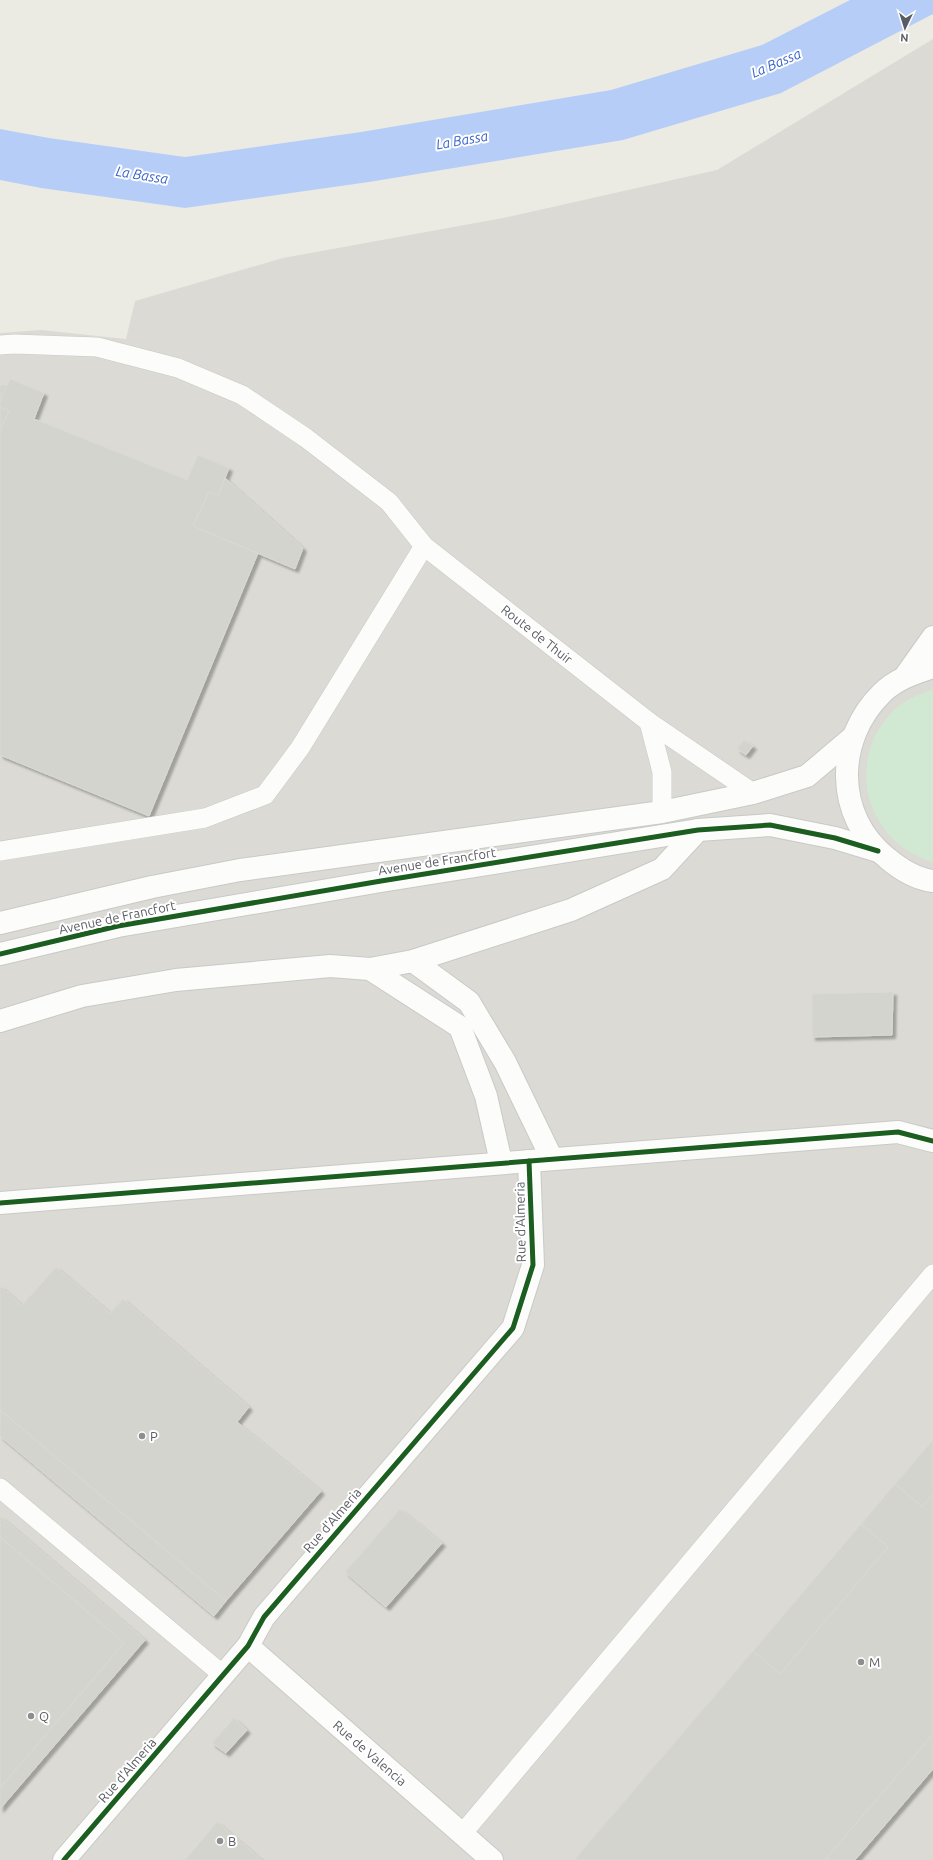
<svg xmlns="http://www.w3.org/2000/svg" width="933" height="1860" viewBox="0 0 933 1860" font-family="Ubuntu,sans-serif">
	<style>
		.industrial { fill: #dbdad4 }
		.green { fill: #d1e9d2 }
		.water { fill: #b6cef7 }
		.building { fill: #d4d4cf; stroke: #dadad4; filter: url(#shadow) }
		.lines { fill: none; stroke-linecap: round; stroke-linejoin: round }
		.lane-casing { stroke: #c9c9c8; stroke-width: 20 }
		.street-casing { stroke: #c9c9c8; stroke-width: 24 }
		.lane { stroke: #fcfcfb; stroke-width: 19 }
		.street { stroke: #fcfcfb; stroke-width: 22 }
		.cycleway-casing { stroke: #fff; stroke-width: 8 }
		.cycleway { stroke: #1b5e20; stroke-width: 5 }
		.poi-dot { fill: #8d8e90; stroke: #fff; stroke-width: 1.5 }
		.labels { text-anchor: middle; stroke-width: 4; stroke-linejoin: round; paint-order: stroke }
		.street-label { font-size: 13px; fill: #5a5c63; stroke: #fff }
		.poi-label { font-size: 13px; fill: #5a5c63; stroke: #fff; text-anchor: start }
		.water-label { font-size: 14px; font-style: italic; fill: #3a63cb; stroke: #fff }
	</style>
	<defs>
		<filter id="shadow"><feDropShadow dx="3.5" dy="3.5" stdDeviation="1" flood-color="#0004"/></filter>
	</defs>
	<rect width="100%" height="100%" fill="#ebebe4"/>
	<path class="industrial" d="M933,39V1860H0V333L41,330L126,339L135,301L283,258L503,218L717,170Z"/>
	<path class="green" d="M933,689V862C867,843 844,764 891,713C902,701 918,695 933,689Z"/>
	<path class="water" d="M850,0H933V14L781,93L623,140L369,182L185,208L41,188L0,180V129L49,138L185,157L361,132L611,90L762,45Z"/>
	<g class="building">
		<path d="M10,379L44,393L34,419L187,480L198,455L229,468L218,496L209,492L193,526L258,553L149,816L0,755V430L9,411L0,407V401Z"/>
		<path d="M0,385H7L0,401Z"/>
		<path d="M0,407L9,411L0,430Z"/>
		<path d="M225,478L303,548L295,569L193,526L209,492L218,496Z"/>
		<path d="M744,740L753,746L746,755L737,749Z"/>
		<path d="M893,992L892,1035L812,1037V994Z"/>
		<path d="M56,1267L110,1313L123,1299L249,1407L237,1422L321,1491L226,1601L0,1410V1286L22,1305Z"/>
		<path d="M0,1410L226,1601L214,1616L0,1436Z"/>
		<path d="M933,1440V1494L922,1507L895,1484Z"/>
		<path d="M895,1484L922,1507L933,1494V1734L825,1860H574L753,1651L780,1674L888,1547L861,1524Z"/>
		<path d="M400,1509L442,1543L386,1607L345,1572Z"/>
		<path d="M0,1516L145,1640L0,1809V1788L124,1643L0,1537Z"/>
		<path d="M861,1524L888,1547L780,1674L753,1651Z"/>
		<path d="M0,1537L124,1643L0,1788Z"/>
		<path d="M234,1718L247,1730L226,1753L212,1743Z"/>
		<path d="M933,1734V1769L855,1860H825Z"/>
		<path d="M217,1822L262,1860H185Z"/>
	</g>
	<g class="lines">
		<defs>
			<g id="lane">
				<path d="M0,345L14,344L97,347L178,368L242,395L306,438L389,502L424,546L649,722L753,793"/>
				<path d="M649,722L662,772V812"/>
				<path d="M0,851L205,818L265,795L300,748L424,546"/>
				<path d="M0,1488L223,1675"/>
				<path d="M462,1834L933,1274"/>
			</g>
			<g id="street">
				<path d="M933,667C915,673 896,679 882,693C835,739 834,816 887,858C900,869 916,879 933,881"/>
				<path d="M906,675L933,637"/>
				<path d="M0,923L152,887L240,870L662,812L753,793L807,776L852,738"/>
				<path d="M0,954L118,926L381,881L698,830L770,825L835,838L878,851"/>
				<path d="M413,961L469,1002L505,1062L552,1159"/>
				<path d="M370,969L460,1027L486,1096L501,1162"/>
				<path d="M0,1021L82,996L176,980L330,966L370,969L413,961L571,910L662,869L698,830"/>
				<path d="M0,1203L898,1132L933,1141"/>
				<path d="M248,1646L492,1860"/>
				<path d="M64,1860L248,1646L264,1617L513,1328L533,1265L529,1161"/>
			</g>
		</defs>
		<use href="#lane" class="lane-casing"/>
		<use href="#street" class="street-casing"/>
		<use href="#lane" class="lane"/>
		<use href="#street" class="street"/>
		<defs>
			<g id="cycleway">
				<path d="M0,954L118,926L381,881L698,830L770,825L835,838L878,851"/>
				<path d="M0,1203L898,1132L933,1141"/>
				<path d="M64,1860L248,1646L264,1617L513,1328L533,1265L529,1161"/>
			</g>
		</defs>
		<use href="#cycleway" class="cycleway-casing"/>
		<use href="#cycleway" class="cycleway"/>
	</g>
	<g class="poi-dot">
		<circle cx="142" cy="1436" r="4"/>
		<circle cx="861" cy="1662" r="4"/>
		<circle cx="31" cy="1716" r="4"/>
		<circle cx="220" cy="1841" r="4"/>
	</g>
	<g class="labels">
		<g class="street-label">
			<text transform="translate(537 634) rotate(38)" y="5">Route de Thuir</text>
			<text transform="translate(437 861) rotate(-9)" y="5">Avenue de Francfort</text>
			<text transform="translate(117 917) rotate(-12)" y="5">Avenue de Francfort</text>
			<text transform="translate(520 1222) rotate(-91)" y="5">Rue d'Almeria</text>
			<text transform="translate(332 1520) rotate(-49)" y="5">Rue d'Almeria</text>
			<text transform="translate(370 1753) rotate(41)" y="5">Rue de Valencia</text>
			<text transform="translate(127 1770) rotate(-49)" y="5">Rue d'Almeria</text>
		</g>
		<g class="poi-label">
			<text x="150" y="1441">P</text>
			<text x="869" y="1667">M</text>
			<text x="39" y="1721">Q</text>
			<text x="228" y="1846">B</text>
		</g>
		<g class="water-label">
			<text transform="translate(776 63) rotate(-23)" y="5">La Bassa</text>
			<text transform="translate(462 140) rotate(-10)" y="5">La Bassa</text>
			<text transform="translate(142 175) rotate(9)" y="5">La Bassa</text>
		</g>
	</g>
	<g transform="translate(905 28) rotate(184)" stroke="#ffffff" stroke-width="3" paint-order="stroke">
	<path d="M0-3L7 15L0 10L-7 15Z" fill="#5a5c63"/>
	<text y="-6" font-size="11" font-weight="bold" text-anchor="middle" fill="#5a5c63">N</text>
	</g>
</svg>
